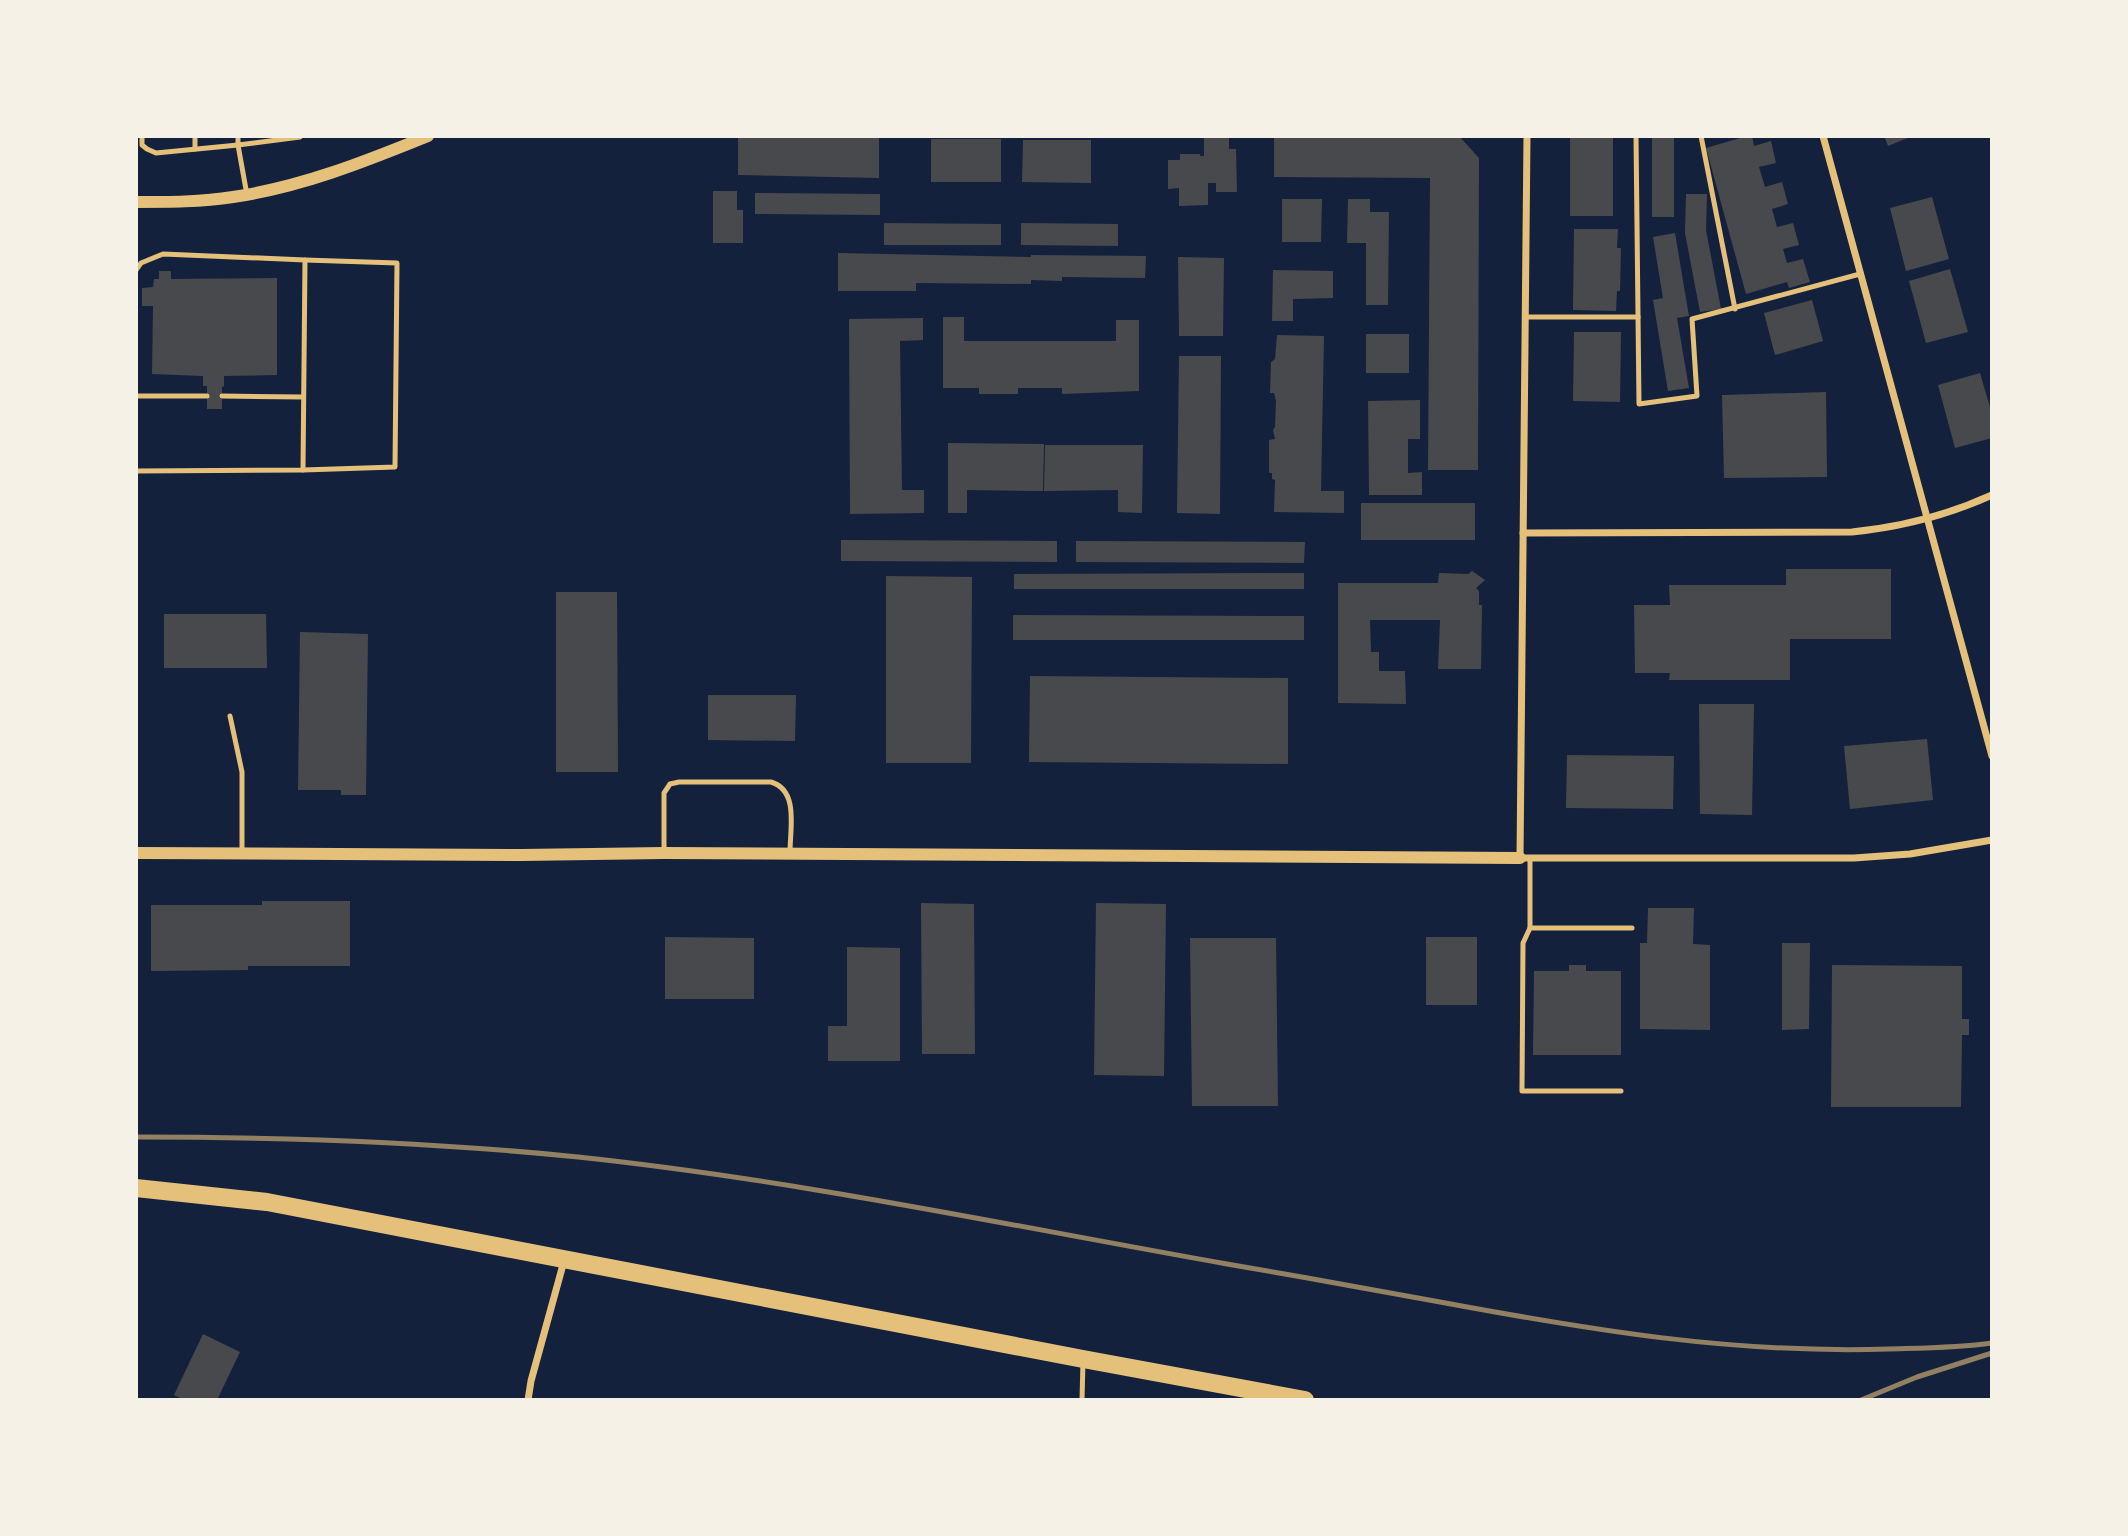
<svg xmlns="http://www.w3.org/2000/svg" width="2128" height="1536" viewBox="0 0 2128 1536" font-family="'Alegreya Sans',sans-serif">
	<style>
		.building { fill: #48494c }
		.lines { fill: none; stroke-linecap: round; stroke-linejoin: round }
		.service { stroke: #e5c07b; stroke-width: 5 }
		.minor { stroke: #e5c07b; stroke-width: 7 }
		.tertiary { stroke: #e5c07b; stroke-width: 12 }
		.primary { stroke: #e5c07b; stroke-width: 18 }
		.rail { stroke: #918062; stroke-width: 5 }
	</style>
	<rect width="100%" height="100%" fill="#14213d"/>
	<g class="building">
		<path d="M738,136H879V178L738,175Z"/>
		<path d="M1274,136H1459L1479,158L1478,470H1428L1430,178L1274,177Z"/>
		<rect x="1570" y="136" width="43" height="80"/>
		<rect x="1652" y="136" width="22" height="81"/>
		<path d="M1747,136H1752L1754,146L1771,141L1776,163L1759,167L1765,187L1782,182L1788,204L1772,209L1777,227L1793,223L1799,245L1783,249L1787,263L1803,259L1810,282L1789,288L1787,282L1746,294L1706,148Z"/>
		<path d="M1884,136H1910V137L1888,146Z"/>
		<path d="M1229,137V149H1236L1237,192H1216V183H1208V205L1179,206V188L1168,189V160H1180V154H1200V156H1204V138Z"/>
		<rect x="931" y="139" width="70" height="43"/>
		<path d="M1023,140H1091V183L1022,182Z"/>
		<path d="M713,191H737V210H743V243H713Z"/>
		<path d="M755,193L880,194V215L755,214Z"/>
		<path d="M1686,194H1707L1706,230L1721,309L1700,312L1685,233Z"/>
		<path d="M1932,197L1949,259L1906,271L1890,208Z"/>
		<path d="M1282,199H1322L1321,242H1282Z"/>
		<path d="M1348,199H1370V212H1389L1388,305H1366V243H1347Z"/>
		<path d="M884,223L1001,224V245H884Z"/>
		<path d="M1021,223L1118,224V246L1021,245Z"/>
		<path d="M1574,229H1618L1617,248H1621L1620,291H1617L1616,311L1573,310Z"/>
		<path d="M1675,233L1689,316L1677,318L1689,388L1668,391L1653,300L1663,298L1653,237Z"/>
		<path d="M838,253L1031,257V255L1146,256L1145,278L1062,277V281L1031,280V284L916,283V291H838Z"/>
		<path d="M1178,257L1224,258L1223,336H1179Z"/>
		<path d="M1950,269L1968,332L1926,343L1909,281Z"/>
		<path d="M1273,270L1333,271V298L1293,299V321H1272Z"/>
		<path d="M159,271H171V279L277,278V375L224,376V386L222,387V409H207V386H203V376L152,374L153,306H142V288L153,287L154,279H159Z"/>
		<path d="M1812,300L1823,341L1775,355L1764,313Z"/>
		<path d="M943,317H964V341H1116V320H1139V391L1062,394V388H1018V394H979V388H943Z"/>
		<path d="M923,318V340L900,341L902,490H924V513L850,514L849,319Z"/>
		<path d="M1574,332H1621L1620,402L1573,401Z"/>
		<rect x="1366" y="334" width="43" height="39"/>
		<path d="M1277,335L1324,336L1321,491H1344V513L1274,512L1275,480L1272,479V473H1269V440L1275,439L1273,430L1275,427L1276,401L1274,393H1270L1271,362L1275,359Z"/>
		<path d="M1179,356H1221L1220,514L1177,513Z"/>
		<path d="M1980,373L1992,414V438L1955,448L1938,385Z"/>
		<path d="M1826,392L1827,477L1724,478L1722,395Z"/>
		<path d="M1420,400V439H1408V473L1422,472V495H1369L1368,401Z"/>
		<path d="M948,443L1044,444L1043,491L967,490V513H948Z"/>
		<path d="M1045,445H1143L1142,513L1118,512V490L1044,491Z"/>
		<rect x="1361" y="503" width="114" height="37"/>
		<path d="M841,540L1057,541V562L841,561Z"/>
		<path d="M1076,541L1305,542L1304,563L1076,562Z"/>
		<path d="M1786,569H1891V639H1790V680H1669L1670,673H1635L1634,605H1670L1669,585H1786Z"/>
		<path d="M1472,571L1485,580L1476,588L1479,591V605H1482L1481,669H1438L1440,620H1370L1371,652H1379V671H1405L1406,704L1338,703V583H1438L1439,573L1468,574Z"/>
		<path d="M1304,573V589H1014V574Z"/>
		<path d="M886,576L972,577L971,763H886Z"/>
		<path d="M556,592H617L618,772H556Z"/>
		<path d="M164,614H266L267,668H164Z"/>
		<path d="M1013,615L1304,616V640H1013Z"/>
		<path d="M300,632L368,634L366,795H341V790H298Z"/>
		<path d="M1030,676L1288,678V764L1029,762Z"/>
		<path d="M708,695H796L795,741L708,740Z"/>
		<path d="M1699,704H1754L1752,815L1700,814Z"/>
		<path d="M1927,739L1933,800L1850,809L1844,746Z"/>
		<path d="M1567,755L1674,756L1673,809L1566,808Z"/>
		<path d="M262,901H350V966H248V970L151,971V905H262Z"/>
		<path d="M921,903L974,904L975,1054H922Z"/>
		<path d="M1096,903L1166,904L1164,1076L1094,1075Z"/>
		<path d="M1648,908H1694L1693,944L1710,945V1030L1640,1029V943H1647Z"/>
		<path d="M665,937L754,938V999H665Z"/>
		<rect x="1426" y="937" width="51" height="68"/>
		<path d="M1190,938H1276L1278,1106H1192Z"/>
		<path d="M1782,943H1810L1809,1029L1782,1030Z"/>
		<path d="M847,947L900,948V1061H828V1026H847Z"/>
		<path d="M1569,965H1586V971H1621V1055H1533L1534,971H1569Z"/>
		<path d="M1832,965L1962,966V1019H1969V1035H1962L1961,1107H1831Z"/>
		<path d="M203,1334L240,1352L217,1400H184L174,1395Z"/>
	</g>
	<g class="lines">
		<g class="service">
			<path d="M142,136V145L147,149L156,153L238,145L247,195"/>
			<path d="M195,136V149"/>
			<path d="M238,136V145L300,137"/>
			<path d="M1636,136L1639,404L1697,396L1692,319L1860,274"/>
			<path d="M1701,136L1735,309"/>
			<path d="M136,270L141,263L163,254L305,260L303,470L136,471"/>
			<path d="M1526,317H1638"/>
			<path d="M136,396H207"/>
			<path d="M222,396L303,397"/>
			<path d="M303,470L395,467L397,263L305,260"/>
			<path d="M230,716L242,772V854"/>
			<path d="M664,853V793L670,784L679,782H771C799,790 790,829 790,852"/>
			<path d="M1530,858V928"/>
			<path d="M1621,1091H1522L1523,943L1530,928H1632"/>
			<path d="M1082,1400L1083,1361"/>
		</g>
		<g class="minor">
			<path d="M1527,136L1520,858H1854L1910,854L1992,840"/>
			<path d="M1823,136L1992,756"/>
			<path d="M1523,533L1852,532C1901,527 1946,516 1992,495"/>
			<path d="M528,1400L531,1381L564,1261"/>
		</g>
		<g class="tertiary">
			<path d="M136,202C169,202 201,202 233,197C301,187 364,162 428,136"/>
			<path d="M136,853L521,855L664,853L1520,858"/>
		</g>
		<path class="primary" d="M136,1188L267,1202L1083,1359L1305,1400"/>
		<g class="rail">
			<path d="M136,1137C284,1137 431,1142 578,1157C796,1180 1012,1226 1227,1264C1298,1276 1370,1289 1440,1302C1591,1330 1734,1354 1888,1349C1923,1348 1957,1348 1992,1343"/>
			<path d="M1861,1400L1917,1377L1992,1353"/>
		</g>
	</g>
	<rect width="2128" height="1536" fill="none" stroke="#f6f1e7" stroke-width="276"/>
</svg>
